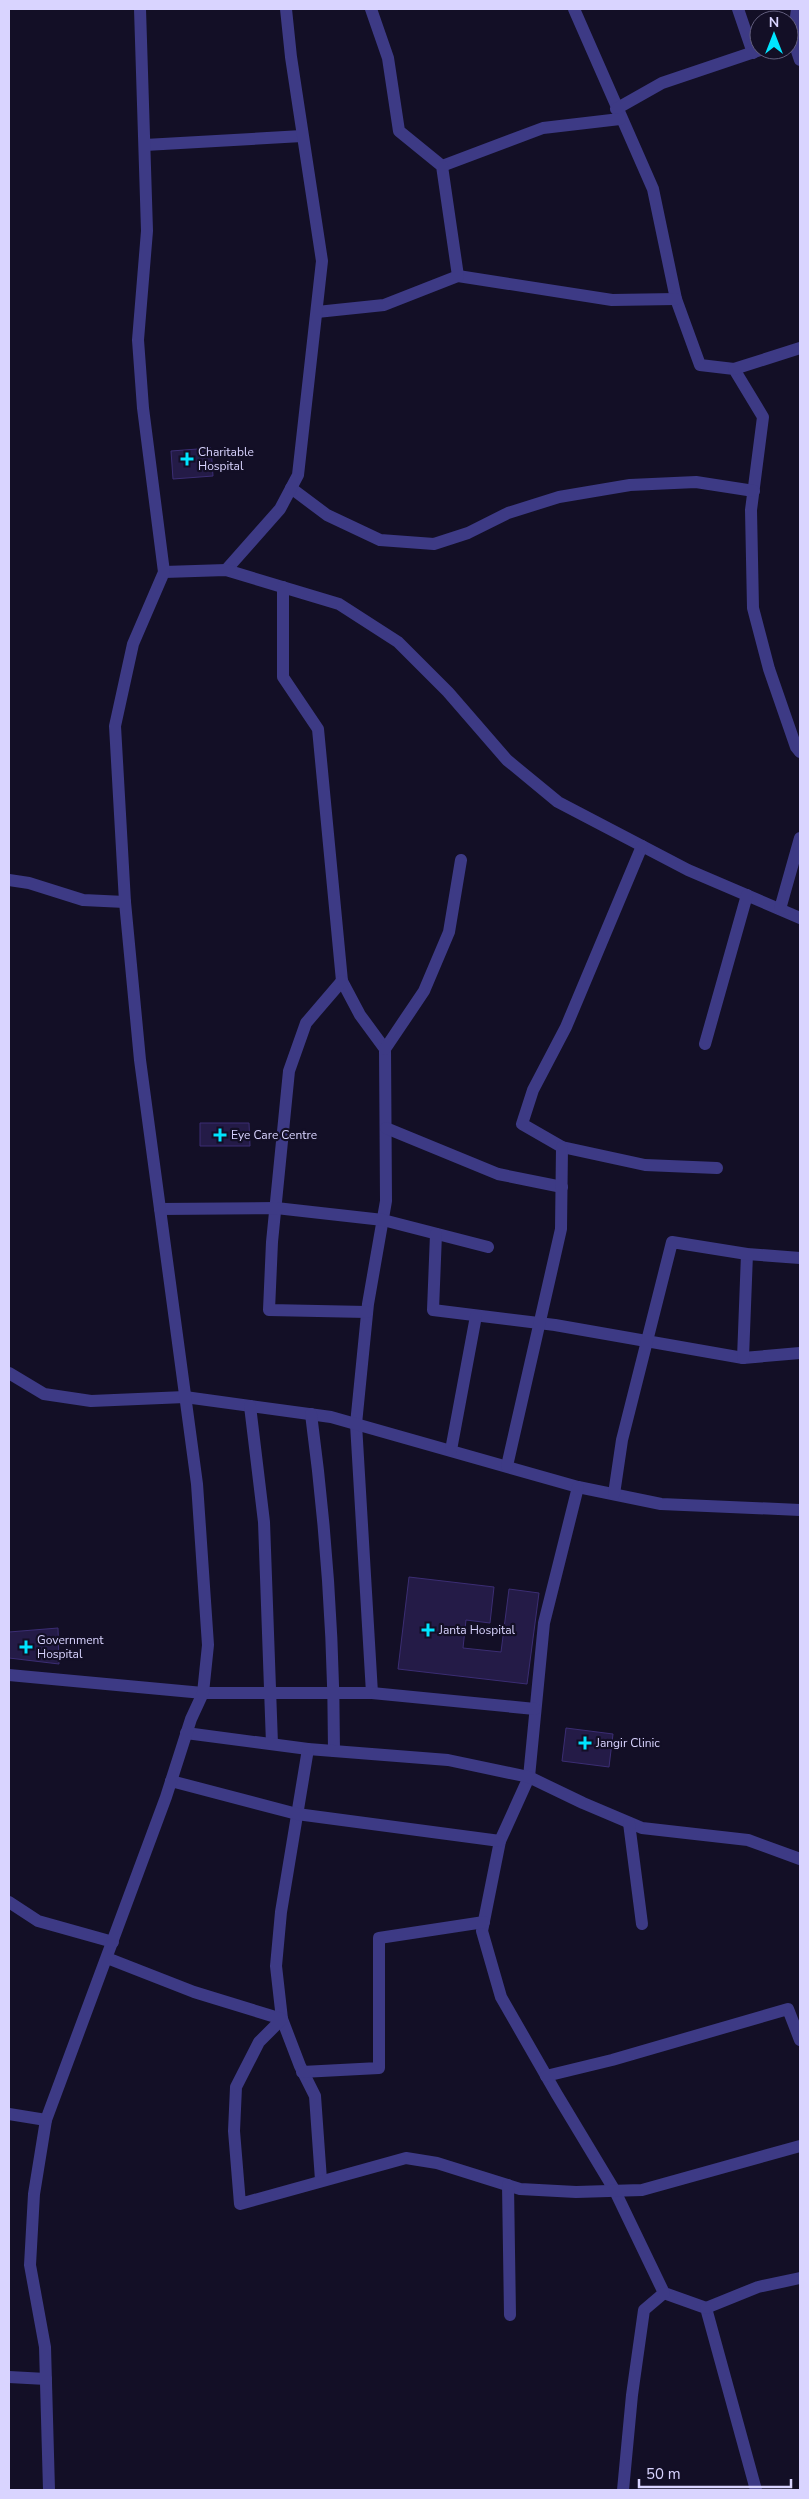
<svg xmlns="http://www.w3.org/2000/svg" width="809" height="2499" viewBox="0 0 809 2499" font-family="'Nunito Sans',sans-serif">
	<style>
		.building { fill: #241b47; stroke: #3b2d73 }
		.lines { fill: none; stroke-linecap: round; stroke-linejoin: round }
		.minor { stroke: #3d3a85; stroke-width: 12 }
		.poi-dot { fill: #00e5ff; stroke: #130f26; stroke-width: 2 }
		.labels { text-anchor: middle; stroke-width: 4.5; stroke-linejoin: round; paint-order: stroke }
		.poi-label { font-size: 12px; fill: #d9d4ff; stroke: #130f26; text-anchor: start }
	</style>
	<rect width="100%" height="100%" fill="#130f26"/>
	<g class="building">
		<path d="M211,448L213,476L173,479L171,451Z"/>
		<path d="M200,1123H249L250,1146H200Z"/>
		<path d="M409,1577L494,1587L490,1623L466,1620L463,1648L501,1652L509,1589L539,1593L527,1684L398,1669Z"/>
		<path d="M58,1628L59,1664L9,1658V1632Z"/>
		<path d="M566,1728L613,1734L609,1767L562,1761Z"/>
	</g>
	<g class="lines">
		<g class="minor">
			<path d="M574,9L653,189L676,299L700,365L734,369L763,417L751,510L753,608L769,669L796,747L800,752"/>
			<path d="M738,9L753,53"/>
			<path d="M797,9L793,39L800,60"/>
			<path d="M616,109L662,83L760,50"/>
			<path d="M145,145L302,136"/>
			<path d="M442,166L543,128L620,119"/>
			<path d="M458,276L612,300L676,299"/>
			<path d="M317,312L384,305L458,276L442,166L399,131L388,58L371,9"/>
			<path d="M734,369L800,348"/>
			<path d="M291,488L327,515L380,540L434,544L468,533L508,513L559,497L630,485L696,482L754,491"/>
			<path d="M226,570L280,509L298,475L322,261L291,57L286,9"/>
			<path d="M164,572L226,570L339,604L398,642L448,692L507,760L558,802L688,870L800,918"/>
			<path d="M283,587V677L318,729L342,981L360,1015L385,1049L386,1201L368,1304L356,1424L372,1693"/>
			<path d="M642,846L566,1027L533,1090L522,1124L562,1147L645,1165L717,1168"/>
			<path d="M9,880L29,883L83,900L125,902"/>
			<path d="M780,909L800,838"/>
			<path d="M342,981L306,1023L289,1071L272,1242L269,1310L367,1312"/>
			<path d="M705,1044L747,895"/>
			<path d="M385,1049L424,991L449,932L461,860"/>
			<path d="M386,1128L498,1174L562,1187"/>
			<path d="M160,1209L276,1208L383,1220L488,1247"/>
			<path d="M436,1234L433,1310L555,1325L743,1358L800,1353"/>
			<path d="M743,1358L747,1254"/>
			<path d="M9,1373L44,1394L91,1401L185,1397L331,1417L578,1487L661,1504L800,1510"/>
			<path d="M250,1406L264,1522L272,1744"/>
			<path d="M311,1414C326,1526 334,1639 334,1751"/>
			<path d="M451,1450L476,1316"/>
			<path d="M507,1466L561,1229L562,1147"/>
			<path d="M578,1487L544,1623L529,1777L500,1841L482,1931L501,1997L556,2093L615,2191L664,2293L706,2308L756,2490"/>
			<path d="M614,1494L622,1440L672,1242L747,1254L800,1258"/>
			<path d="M9,1675L203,1693H372L535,1709"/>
			<path d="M186,1733L308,1749L448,1760L529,1777L583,1803L642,1828L748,1840L800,1859"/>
			<path d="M308,1749L281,1912L276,1966L282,2019L300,2066L315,2096L321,2180"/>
			<path d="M171,1781L297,1814L500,1841"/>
			<path d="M629,1823L642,1924"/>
			<path d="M9,1902L38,1921L113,1942"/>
			<path d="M107,1958L194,1992L282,2019L259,2042L236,2087L234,2131L240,2204L406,2158L437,2163L520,2189L576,2192L642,2190L800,2146"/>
			<path d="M302,2072L379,2068V1938L484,1922"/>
			<path d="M546,2076L612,2060L788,2009L800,2040"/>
			<path d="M9,2114L46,2120"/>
			<path d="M508,2185L510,2315"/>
			<path d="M706,2308L758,2287L800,2278"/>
			<path d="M9,2377L46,2379"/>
			<path d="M49,2490L45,2347L30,2265L34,2194L46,2120L166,1797L191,1719L203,1693L208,1645L197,1484L140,1060L125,902L115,726L133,644L164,572L143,408L138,340L147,231L140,9"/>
			<path d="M623,2490L632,2395L644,2310L664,2293"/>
		</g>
	</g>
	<g class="poi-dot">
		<path d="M184.5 451.5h5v5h5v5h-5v5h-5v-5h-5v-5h5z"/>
		<path d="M217.5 1127.5h5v5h5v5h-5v5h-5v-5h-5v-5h5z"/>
		<path d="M425.5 1622.5h5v5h5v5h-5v5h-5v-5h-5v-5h5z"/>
		<path d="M23.5 1639.5h5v5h5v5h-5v5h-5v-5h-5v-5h5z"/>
		<path d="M582.5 1735.5h5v5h5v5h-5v5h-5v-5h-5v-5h5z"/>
	</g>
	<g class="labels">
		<g class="poi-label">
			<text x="198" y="456">Charitable<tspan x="198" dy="14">Hospital</tspan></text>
			<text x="231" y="1139">Eye Care Centre</text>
			<text x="439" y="1634">Janta Hospital</text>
			<text x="37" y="1644">Government<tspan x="37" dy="14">Hospital</tspan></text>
			<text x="596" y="1747">Jangir Clinic</text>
		</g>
	</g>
	<rect width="809" height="2499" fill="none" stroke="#d9d4ff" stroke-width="20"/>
	<g transform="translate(774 35)"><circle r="24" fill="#130f26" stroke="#625e7d"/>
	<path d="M0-4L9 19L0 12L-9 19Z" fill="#00e5ff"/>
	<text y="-8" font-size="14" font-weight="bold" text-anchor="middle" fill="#d9d4ff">N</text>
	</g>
	<path d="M639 2479v8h152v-8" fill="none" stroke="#d9d4ff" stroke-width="2.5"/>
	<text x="646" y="2479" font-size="15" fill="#d9d4ff" stroke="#130f26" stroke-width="4" paint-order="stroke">50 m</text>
</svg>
